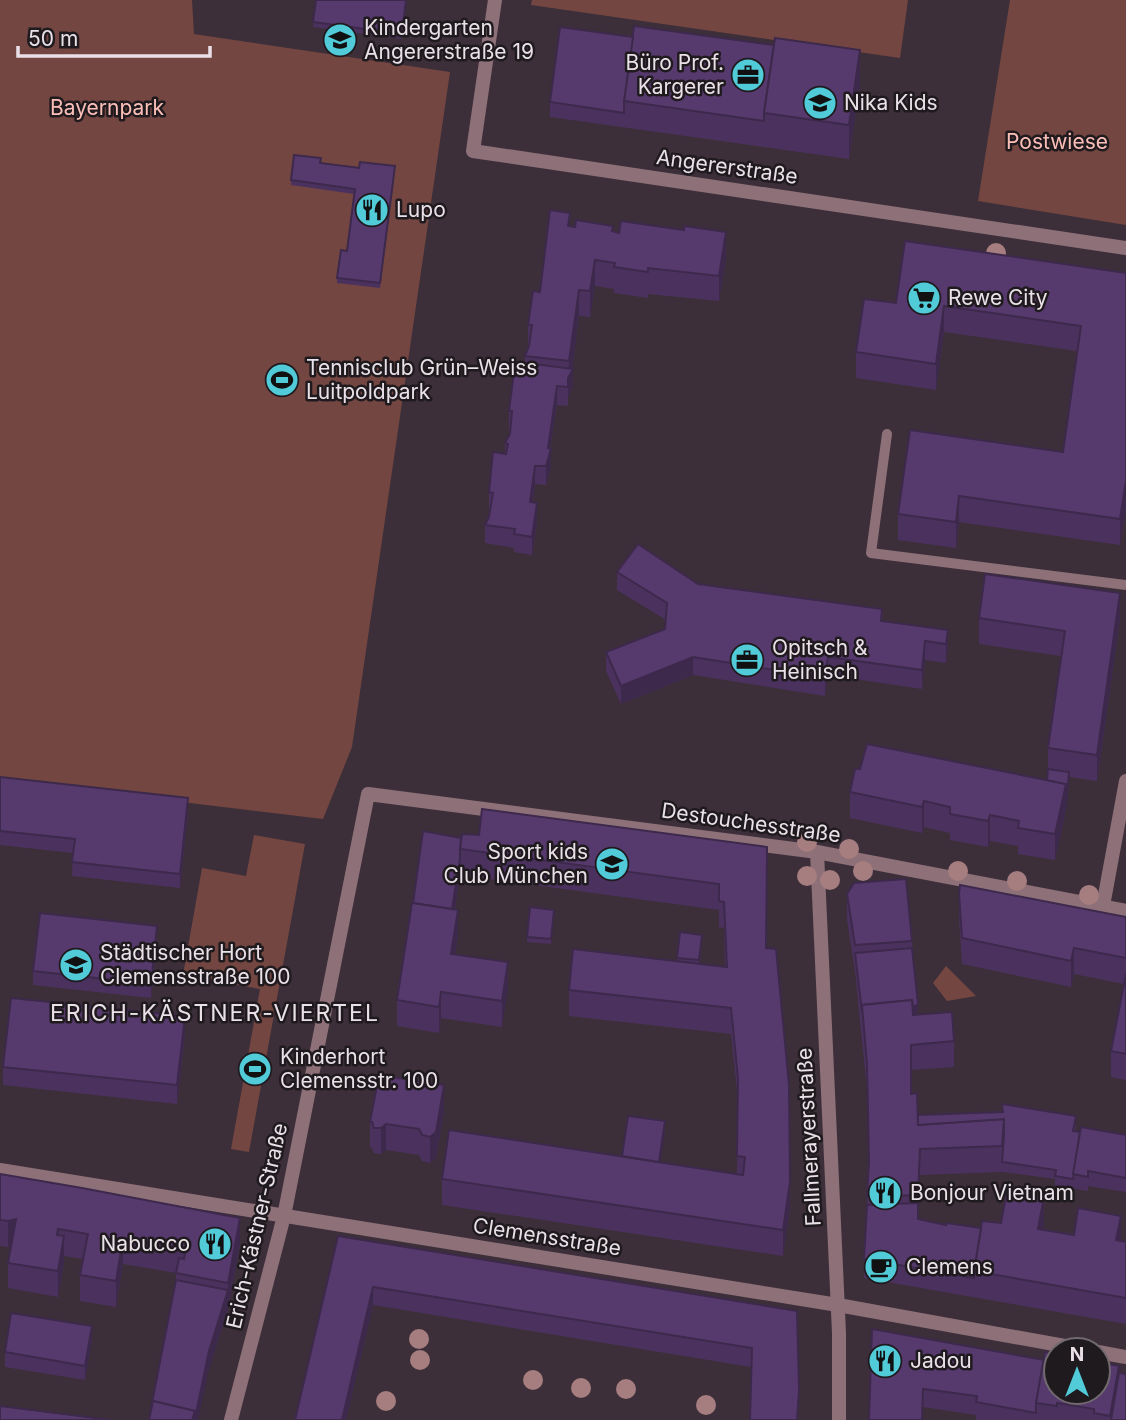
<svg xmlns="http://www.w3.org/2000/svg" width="1126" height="1420" viewBox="0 0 1126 1420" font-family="Inter,sans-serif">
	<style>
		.green { fill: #744641 }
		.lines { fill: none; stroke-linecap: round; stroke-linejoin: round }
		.lane { stroke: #8e7078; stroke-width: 10 }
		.street { stroke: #8e7078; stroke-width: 14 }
		.tree { fill: #a67e7f }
		.wall { fill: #4b325e }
		.shaded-wall { fill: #3d294c }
		.building { fill: #573a6d; stroke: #3d294c; stroke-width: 2 }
		.labels { text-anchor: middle; stroke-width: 5; stroke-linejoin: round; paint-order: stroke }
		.poi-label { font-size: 21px; fill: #e9e1e7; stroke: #1f1a1e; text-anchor: start }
		.park-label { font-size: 21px; fill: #fcbfb8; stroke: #1f1a1e }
		.street-label { font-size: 21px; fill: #e9e1e7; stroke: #1f1a1e }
		.neighbourhood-label { font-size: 23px; letter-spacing: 2px; fill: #e9e1e7; stroke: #1f1a1e }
	</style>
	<rect width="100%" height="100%" fill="#3c2f39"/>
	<g class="green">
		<path d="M0,0H192L194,34L450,72L352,747L323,819L0,780Z"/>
		<path d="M532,0H908L900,58L531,5Z"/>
		<path d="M1010,0H1126V225L978,201Z"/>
		<path d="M254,835L305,844L249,1152L231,1149L260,989L183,975L202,868L246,876Z"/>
		<path d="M946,966L976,996L947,1001L933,983Z"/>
	</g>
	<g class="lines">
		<path class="lane" d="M887,434L871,553L1126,585"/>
		<g class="street">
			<path d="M495,0L473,151L1126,248"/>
			<path d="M817,852L839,1333V1420"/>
			<path d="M1103,906L1126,781"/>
			<path d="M0,1170L838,1305L1087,1350"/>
			<path d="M1098,1352L1126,1357"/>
			<path d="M231,1420L284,1216L368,794L817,852L1126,911"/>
		</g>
	</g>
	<g class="tree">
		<circle cx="996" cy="253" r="10"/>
		<circle cx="807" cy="842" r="10"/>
		<circle cx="849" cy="849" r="10"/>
		<circle cx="863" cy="871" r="10"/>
		<circle cx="958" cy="871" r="10"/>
		<circle cx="807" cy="876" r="10"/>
		<circle cx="830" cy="880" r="10"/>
		<circle cx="1017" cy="881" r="10"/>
		<circle cx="1089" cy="895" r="10"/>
		<circle cx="419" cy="1339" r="10"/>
		<circle cx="420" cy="1360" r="10"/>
		<circle cx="533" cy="1380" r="10"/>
		<circle cx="581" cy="1388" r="10"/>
		<circle cx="626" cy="1389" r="10"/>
		<circle cx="386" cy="1401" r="10"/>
		<circle cx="706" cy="1405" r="10"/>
	</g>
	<g class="wall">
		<path d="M316,0H407L402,39L313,27Z"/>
		<path d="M860,84L849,159L550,117V102Z"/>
		<path d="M321,163L395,171L380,288L337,283V278L347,251L354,194L291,185V180Z"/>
		<path d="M570,226L613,231L726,258L719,301L648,294V298L614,293V289L595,286L590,317L579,316L572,369L573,387L568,397V406L557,405L550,449L551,467L546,485L535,484L533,502L537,522L532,555L514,552V548L485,543V525L489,517L490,511H489V492L505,454V443L510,434V430H509V411L525,373V356L528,349V325L540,292Z"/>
		<path d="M1126,273V507L1120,545L959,522L956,548L898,540V514L1063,452L1077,351L944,332L936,390L856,378V352L896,303Z"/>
		<path d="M617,572L698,584L882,621L948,630L946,663L925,660L922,689L828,675L825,696L693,675L621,704L606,671V652L665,629L666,620L617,590Z"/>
		<path d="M979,618L1120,619L1097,781L1069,777L1066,810L1055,860L1018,854V846L990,841L988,847L950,840V833L924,827L922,833L850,818V792L1047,780L1048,769V748L1061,656L979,644Z"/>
		<path d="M0,777L188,813L180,888L72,876L73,853L0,845Z"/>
		<path d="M461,838L767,847L766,948L790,1208L783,1256L442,1205V1179L622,1156L665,1131L660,1162L737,1174L738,1100L731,1034L569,1016V990L677,961L680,932L702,940L699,964L725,967L724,928L719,927V910L460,875L455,909L458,936L455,954L508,988L502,1027L441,1018L439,1033L397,1026V1000L413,903Z"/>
		<path d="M959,893L1126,917V1080L1111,1077V1051L1124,984L1074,974L1071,987L962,964L959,919Z"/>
		<path d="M847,894L912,941L918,1015L954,1041V1067L911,1070V1094L918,1115L1002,1112V1104L1076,1126L1075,1131L1126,1135V1198V1192L1088,1186V1191L1055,1186V1179L1002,1172L920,1175L918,1219L946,1225L981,1228L1001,1223H1044L1043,1229L1126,1242V1324L864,1278L869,1167L867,1090L855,971L847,920Z"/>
		<path d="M554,910L551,944L527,942V937Z"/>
		<path d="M157,940L151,998L33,985V971Z"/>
		<path d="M185,1035L177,1104L3,1085V1067Z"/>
		<path d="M444,1111L436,1158L430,1163L422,1161L419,1155L386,1150L381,1154L374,1153L372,1148L370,1147V1122Z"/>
		<path d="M0,1174L240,1244L228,1309L209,1369L176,1280V1273L123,1264L116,1307L80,1301V1275L83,1259L64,1256V1262L58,1297L8,1288V1263L11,1246L8,1247L0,1246Z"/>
		<path d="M338,1236L797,1311L799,1409L751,1367L373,1305L346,1420H295Z"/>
		<path d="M872,1329L1119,1373L1126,1420H976V1415L923,1407L922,1420H869Z"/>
		<path d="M92,1340L85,1380L5,1367V1352Z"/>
	</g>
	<g class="shaded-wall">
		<path d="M860,50V84L849,159V125Z"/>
		<path d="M726,232V258L719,301V276Z"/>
		<path d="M595,260V286L590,317V291Z"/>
		<path d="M579,290V316L572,371L573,369V387L568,397V406L569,361Z"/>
		<path d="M944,306V332L936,390V364Z"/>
		<path d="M557,386V405L549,454L551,449V467L546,485V466L548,448Z"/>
		<path d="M535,466V484L530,521V502Z"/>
		<path d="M1126,481V507L1120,545V519Z"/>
		<path d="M959,496V522L956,548V522Z"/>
		<path d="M537,503V522L532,555V537Z"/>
		<path d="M1120,593V619L1097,781V755Z"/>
		<path d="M948,630V649L946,663V644Z"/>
		<path d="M925,641V660L922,689V670Z"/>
		<path d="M693,657V675L621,704V686Z"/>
		<path d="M828,657V675L825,696V678Z"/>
		<path d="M1069,777L1066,810L1055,860V834L1066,784Z"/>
		<path d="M188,798V813L180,888V874Z"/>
		<path d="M924,801V827L922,833V807Z"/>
		<path d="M990,815V841L988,847V821Z"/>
		<path d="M460,859V875L451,935V916Z"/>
		<path d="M458,910V936L451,980V954Z"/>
		<path d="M157,926V940L151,998V984Z"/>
		<path d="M1074,948V974L1071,987V961Z"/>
		<path d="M508,962V988L502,1027V1001Z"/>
		<path d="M441,992V1018L439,1033V1007Z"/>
		<path d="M918,1004V1023L912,1026V1007Z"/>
		<path d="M185,1016V1035L177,1104V1085Z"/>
		<path d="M444,1085V1111L436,1158L430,1163V1137Z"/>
		<path d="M665,1121V1131L657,1187V1177Z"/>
		<path d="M386,1124V1150L381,1154V1128Z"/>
		<path d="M920,1149V1175L918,1221V1195Z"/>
		<path d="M790,1182V1208L783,1256V1230Z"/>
		<path d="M1044,1197V1223L1038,1254V1229Z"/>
		<path d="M1121,1216V1242L1116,1240Z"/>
		<path d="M240,1218V1244L228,1309L209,1369L198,1420H192L209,1351L228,1290V1283Z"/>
		<path d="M16,1219V1245L8,1247V1221Z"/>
		<path d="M64,1236V1262L58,1297V1271Z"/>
		<path d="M123,1238V1264L116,1307V1281Z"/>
		<path d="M373,1287V1305L346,1420H342Z"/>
		<path d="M92,1326V1340L85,1380V1366Z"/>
	</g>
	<g class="building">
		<path d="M316,0H406L402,34L313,22Z"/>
		<path d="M634,26L774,45L764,113V121L624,101Z"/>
		<path d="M560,27L633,37L624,101V113L550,102Z"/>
		<path d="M775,38L860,50L849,125L764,113Z"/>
		<path d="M294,155L321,158L320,163L359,168L360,162L395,166L380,283L337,278L341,250L347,251L355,189L291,180Z"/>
		<path d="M550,210L570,213L568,226L575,227L576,220L613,226L612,231L619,233L621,221L684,230V226L726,232L719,276L648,268V272L614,267L615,263L595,260L590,291L579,290L569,361L525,356L529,346L532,325H528L533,291L540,292Z"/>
		<path d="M905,241L1126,273V481L1120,519L959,496L956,522L898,514L910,430L1063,452L1081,326L944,306L936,364L856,352L864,299L896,303Z"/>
		<path d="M526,363L573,369L568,378V387L557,386L548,448L551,449L546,466H535L530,502L537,503L532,537L514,534L515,529L485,525L489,517L493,493L489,492L493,452L506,454L508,444L505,443L510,434L512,411H509L514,372L526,374Z"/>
		<path d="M638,544L698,584L882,609L881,621L948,630L946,644L925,641L922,670L828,657L825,678L693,657L621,686L606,652L665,629L667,603L617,572Z"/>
		<path d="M985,574L1120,593L1097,755L1048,748L1065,631L979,618Z"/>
		<path d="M867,744L1066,784L1055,834L1018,828L1019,821L990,815L988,821L950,814V807L924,801L922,807L850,792L855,769H860Z"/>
		<path d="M1048,769L1069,772L1066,805V784L1047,780Z"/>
		<path d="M0,777L188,798L180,874L72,862L75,839L0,831Z"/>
		<path d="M482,809L767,847L766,948L776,949L789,1085L790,1182L783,1230L442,1179L449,1130L743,1175L745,1157L737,1156L738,1078L731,1008L569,990L573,949L727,967L724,902L719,901V884L460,849L462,834L479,835Z"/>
		<path d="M423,831L461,838L460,849V859L452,909L413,903Z"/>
		<path d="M906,879L912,941L855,945L847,894L854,883Z"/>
		<path d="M960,885L1126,917V958L1074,948L1071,961L962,938L959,893Z"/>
		<path d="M412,903L458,910L451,954L508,962L502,1001L441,992L439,1007L397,1000Z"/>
		<path d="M530,907L554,910L551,939L527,937Z"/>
		<path d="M40,913L157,926L151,984L33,971Z"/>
		<path d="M680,932L702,935L699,960L677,958Z"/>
		<path d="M912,948L918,1004L913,1007L912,1000L862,1005V1012L855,953Z"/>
		<path d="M1126,974V1054L1111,1051Z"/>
		<path d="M11,998L185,1016L177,1085L3,1067Z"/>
		<path d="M912,1000L913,1015L952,1012L954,1041L911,1045V1094L917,1093L918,1125L1004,1119L1002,1146L920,1149L918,1195L867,1197L869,1161L867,1064L862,1005Z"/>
		<path d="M379,1075L444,1085L436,1132L430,1137L422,1135L419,1129L386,1124L381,1128H374L372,1122H370Z"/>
		<path d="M1002,1104L1076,1116L1073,1131L1080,1132L1073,1179L1055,1176L1056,1170L1002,1162L1004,1136V1119L918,1125V1115L1003,1112Z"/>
		<path d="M628,1116L665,1121L659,1162L622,1156Z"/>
		<path d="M1081,1127L1126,1135V1178L1088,1171V1177L1073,1174Z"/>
		<path d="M0,1174L82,1188L240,1218L228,1283L176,1273L179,1258L184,1259L186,1249L123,1238L116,1281L80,1275L88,1234L58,1229L57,1235L64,1236L58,1271L8,1263L16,1219L8,1221L0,1220Z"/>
		<path d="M1007,1191L1044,1197L1038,1229L1074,1235L1078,1208L1121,1216L1116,1240L1126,1242V1298L974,1271L982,1221L1001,1223Z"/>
		<path d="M918,1203V1219L946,1225L947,1223L981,1228L974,1271V1278L864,1259L867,1205Z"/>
		<path d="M338,1236L797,1311L799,1390L797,1420H750L752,1348L373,1287L342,1420H295Z"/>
		<path d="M176,1280L228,1290L209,1351L195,1418V1411L153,1401L151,1408Z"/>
		<path d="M11,1313L92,1326L85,1366L5,1352Z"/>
		<path d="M872,1329L1044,1360L1036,1403V1413L976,1402L977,1396L923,1389L922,1420H869Z"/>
		<path d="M1045,1352L1056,1354V1392H1098V1362L1119,1366L1110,1416L1094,1413V1409L1057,1403V1406L1036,1403Z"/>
		<path d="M1119,1373L1126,1374V1420H1111Z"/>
		<path d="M153,1401L195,1411L192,1420H149Z"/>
		<path d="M0,1406L111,1420H0Z"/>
	</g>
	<defs>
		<symbol id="school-disc" viewBox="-11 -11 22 22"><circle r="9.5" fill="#52cbd9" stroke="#1f1a1e"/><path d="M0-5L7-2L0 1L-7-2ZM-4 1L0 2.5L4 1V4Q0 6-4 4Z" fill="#111"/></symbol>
		<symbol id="office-disc" viewBox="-11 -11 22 22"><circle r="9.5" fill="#52cbd9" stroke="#1f1a1e"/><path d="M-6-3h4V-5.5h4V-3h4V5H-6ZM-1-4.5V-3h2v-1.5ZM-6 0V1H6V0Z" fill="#111"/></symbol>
		<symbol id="restaurant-disc" viewBox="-11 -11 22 22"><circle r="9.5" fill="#52cbd9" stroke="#1f1a1e"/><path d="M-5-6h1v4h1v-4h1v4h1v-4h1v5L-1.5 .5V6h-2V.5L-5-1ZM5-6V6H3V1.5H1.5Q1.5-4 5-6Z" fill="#111"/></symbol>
		<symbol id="supermarket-disc" viewBox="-11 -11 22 22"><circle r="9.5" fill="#52cbd9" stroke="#1f1a1e"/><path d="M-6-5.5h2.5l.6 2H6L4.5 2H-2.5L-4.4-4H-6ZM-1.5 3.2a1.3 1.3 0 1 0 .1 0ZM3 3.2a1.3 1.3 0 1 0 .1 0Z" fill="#111"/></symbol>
		<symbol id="stadium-disc" viewBox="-11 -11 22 22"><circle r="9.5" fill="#52cbd9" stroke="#1f1a1e"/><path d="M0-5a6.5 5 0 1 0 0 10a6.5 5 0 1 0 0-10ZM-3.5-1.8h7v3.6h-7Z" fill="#111"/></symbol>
		<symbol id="cafe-disc" viewBox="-11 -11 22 22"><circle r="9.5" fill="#52cbd9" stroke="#1f1a1e"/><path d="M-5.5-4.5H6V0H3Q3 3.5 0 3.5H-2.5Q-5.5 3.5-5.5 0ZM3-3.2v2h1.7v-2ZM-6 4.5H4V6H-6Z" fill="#111"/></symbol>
	</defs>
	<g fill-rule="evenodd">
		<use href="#school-disc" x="321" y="21" width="38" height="38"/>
		<use href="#office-disc" x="729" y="56" width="38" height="38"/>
		<use href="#school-disc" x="801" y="84" width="38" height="38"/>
		<use href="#restaurant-disc" x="353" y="191" width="38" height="38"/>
		<use href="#supermarket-disc" x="905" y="279" width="38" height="38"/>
		<use href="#stadium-disc" x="263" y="361" width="38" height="38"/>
		<use href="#office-disc" x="728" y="641" width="38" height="38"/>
		<use href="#school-disc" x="593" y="845" width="38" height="38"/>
		<use href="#school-disc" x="57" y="946" width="38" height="38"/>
		<use href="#stadium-disc" x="236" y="1050" width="38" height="38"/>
		<use href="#restaurant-disc" x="866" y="1174" width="38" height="38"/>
		<use href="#restaurant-disc" x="196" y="1225" width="38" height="38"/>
		<use href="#cafe-disc" x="862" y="1248" width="38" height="38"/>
		<use href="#restaurant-disc" x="866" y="1342" width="38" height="38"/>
	</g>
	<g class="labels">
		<g class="poi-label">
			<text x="364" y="35">Kindergarten<tspan x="364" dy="24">Angererstraße 19</tspan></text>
			<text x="724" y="70" text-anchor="end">Büro Prof.<tspan x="724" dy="24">Kargerer</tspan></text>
			<text x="844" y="110">Nika Kids</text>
			<text x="396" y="217">Lupo</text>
			<text x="948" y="305">Rewe City</text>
			<text x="306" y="375">Tennisclub Grün–Weiss<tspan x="306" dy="24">Luitpoldpark</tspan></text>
			<text x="772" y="655">Opitsch &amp;<tspan x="772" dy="24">Heinisch</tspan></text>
			<text x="588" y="859" text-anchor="end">Sport kids<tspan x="588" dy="24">Club München</tspan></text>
			<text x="100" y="960">Städtischer Hort<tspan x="100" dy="24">Clemensstraße 100</tspan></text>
			<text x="280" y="1064">Kinderhort<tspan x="280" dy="24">Clemensstr. 100</tspan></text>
			<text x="910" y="1200">Bonjour Vietnam</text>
			<text x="190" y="1251" text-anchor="end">Nabucco</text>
			<text x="906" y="1274">Clemens</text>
			<text x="910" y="1368">Jadou</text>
		</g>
		<g class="park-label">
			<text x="107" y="115">Bayernpark</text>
			<text x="1057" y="149">Postwiese</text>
		</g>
		<g class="street-label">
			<text transform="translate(727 167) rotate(8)" y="7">Angererstraße</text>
			<text transform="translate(751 823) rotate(8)" y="7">Destouchesstraße</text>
			<text transform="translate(809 1137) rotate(-93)" y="7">Fallmerayerstraße</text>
			<text transform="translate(257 1226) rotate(-77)" y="7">Erich-Kästner-Straße</text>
			<text transform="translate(547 1237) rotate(9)" y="7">Clemensstraße</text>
		</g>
		<g class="neighbourhood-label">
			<text x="215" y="1021">ERICH-KÄSTNER-VIERTEL</text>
		</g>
	</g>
	<g transform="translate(1077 1371)"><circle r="33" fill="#1f1a1e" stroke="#706a6e" stroke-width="2"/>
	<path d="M0-5L12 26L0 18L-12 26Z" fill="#52cbd9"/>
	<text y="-10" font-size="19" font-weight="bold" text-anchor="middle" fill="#e9e1e7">N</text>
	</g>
	<path d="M18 46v10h192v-10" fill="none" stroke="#e9e1e7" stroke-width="3.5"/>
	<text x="28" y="46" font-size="21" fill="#e9e1e7" stroke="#1f1a1e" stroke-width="5" paint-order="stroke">50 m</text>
</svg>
